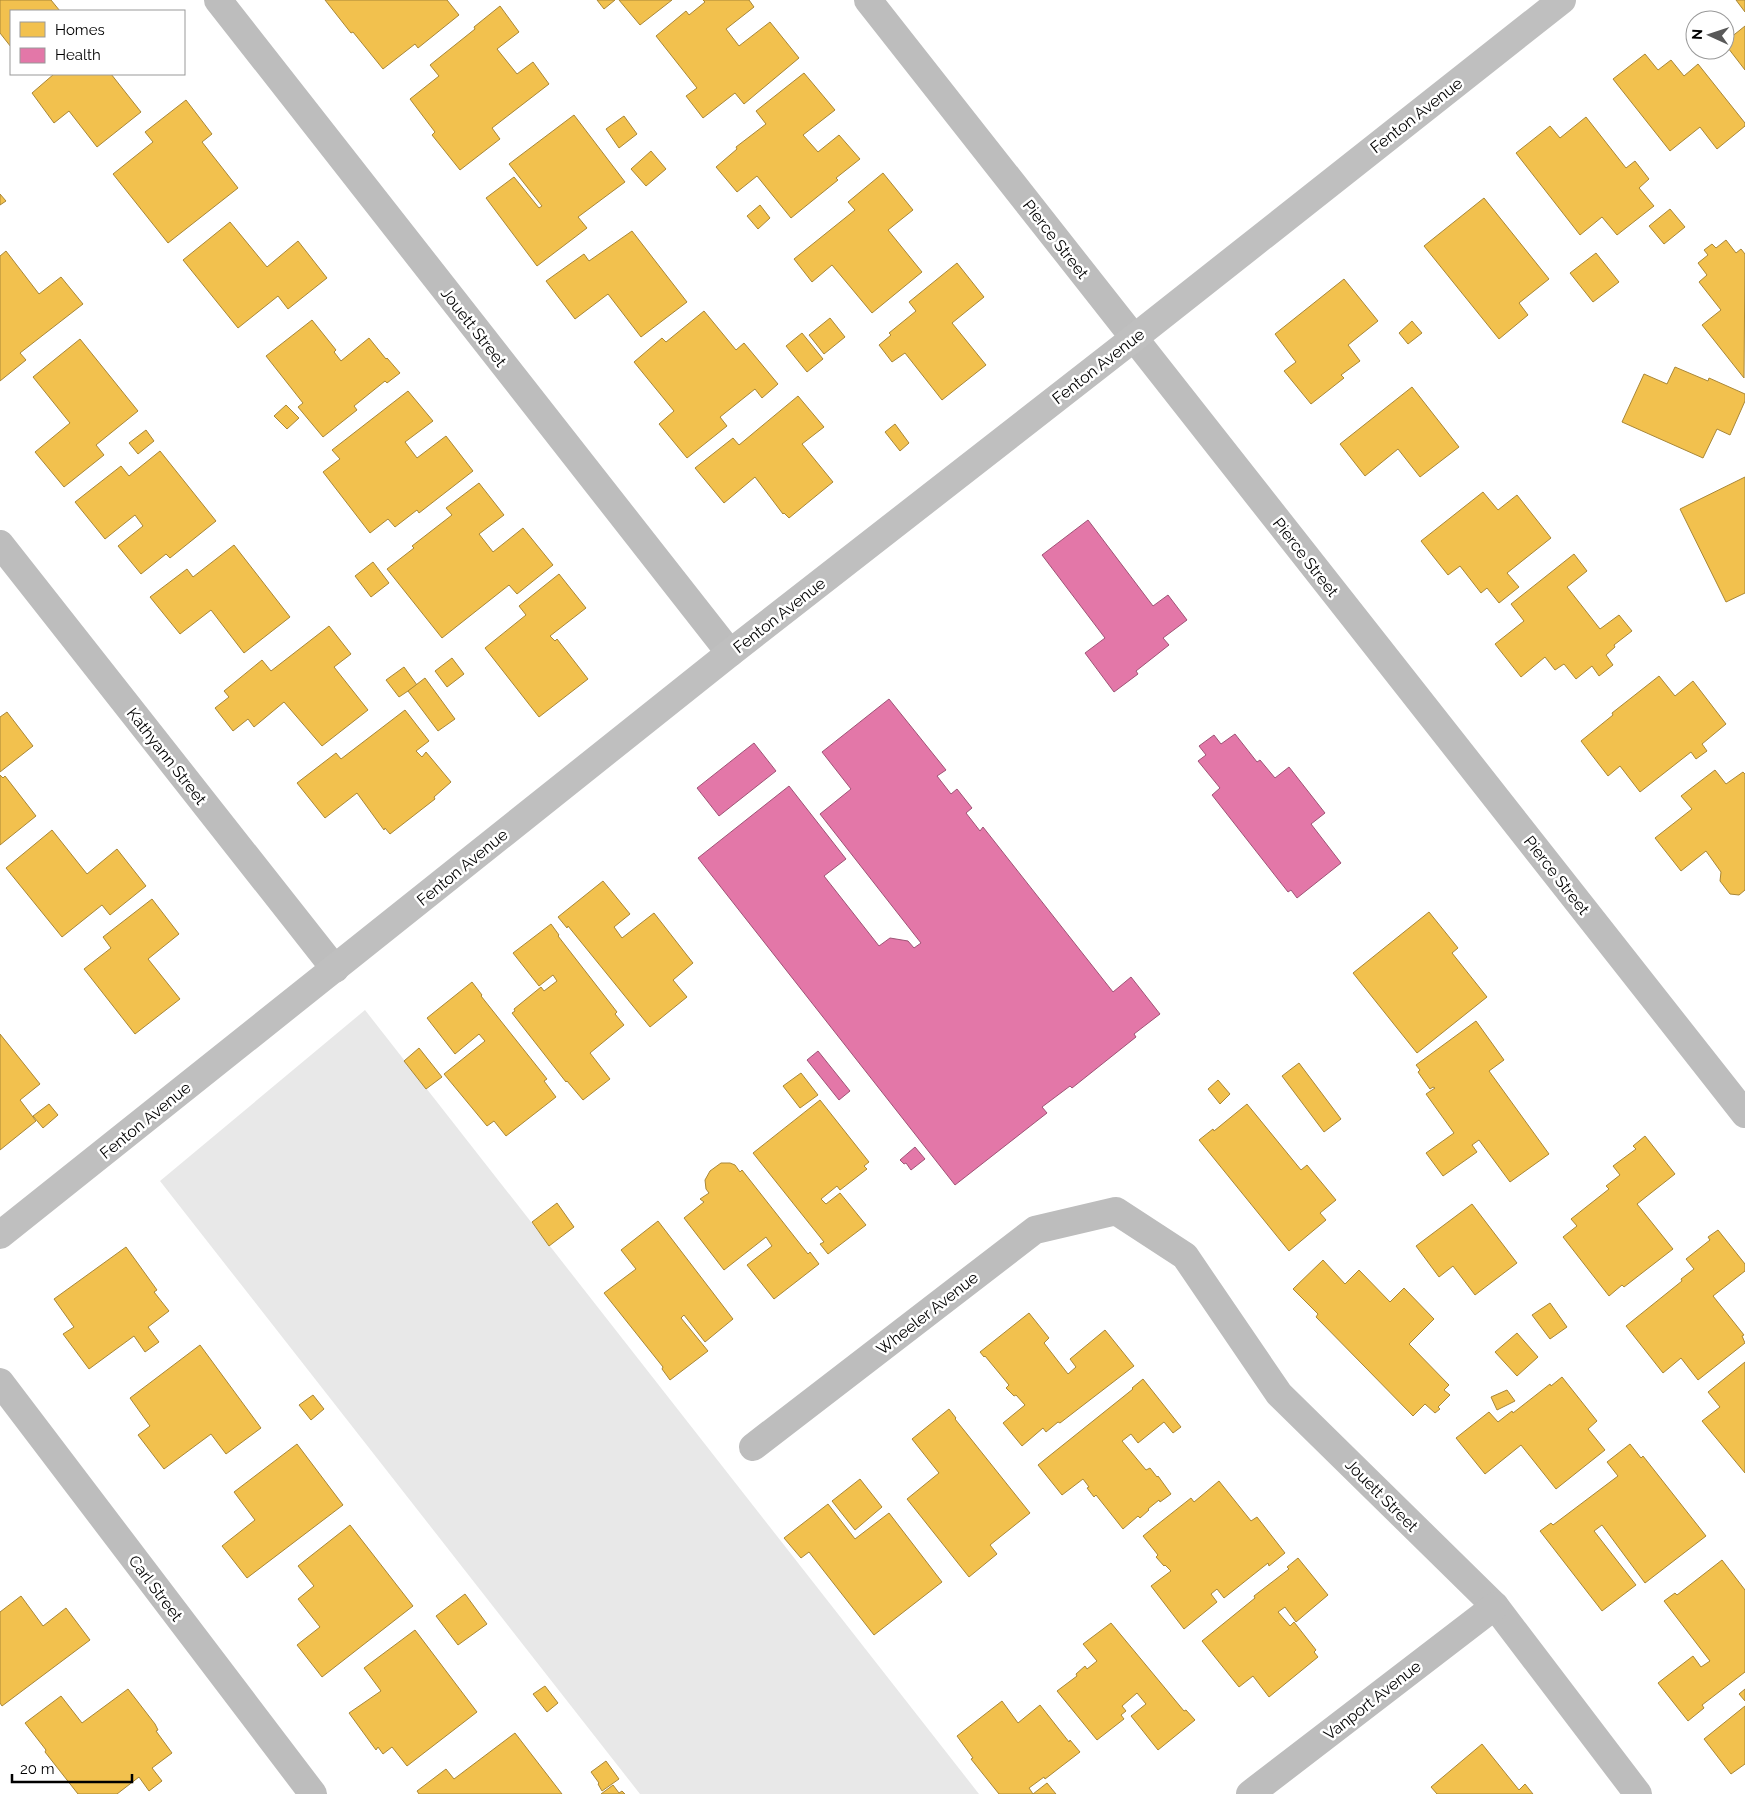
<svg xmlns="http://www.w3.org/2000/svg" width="1745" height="1794" viewBox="0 0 1745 1794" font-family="Raleway,sans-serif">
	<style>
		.green { fill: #e8e8e8 }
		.homes { fill: #f2c14e; stroke: #a98737 }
		.health { fill: #e377a8; stroke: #9f5376 }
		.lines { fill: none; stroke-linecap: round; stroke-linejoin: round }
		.street { stroke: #bdbdbd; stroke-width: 28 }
		.secondary { stroke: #bfbfbf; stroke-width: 28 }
		.labels { text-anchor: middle; stroke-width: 5; stroke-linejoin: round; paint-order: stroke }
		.street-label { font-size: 16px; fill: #000; stroke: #fff }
	</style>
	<rect width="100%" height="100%" fill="#fff"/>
	<path class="green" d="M365,1010L979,1794H640L160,1181Z"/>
	<g class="homes">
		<path d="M0,0H51L60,11H11V47L0,33Z"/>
		<path d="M325,0H447L459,15L418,48L415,44L383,69L353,32L351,33Z"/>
		<path d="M597,0H615L604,9Z"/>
		<path d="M619,0H672L640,25Z"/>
		<path d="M703,0H749L754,7L726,29L739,46L770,22L799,58L744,104L735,93L703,118L686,96L697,88L656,36L686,11L689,15L705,2Z"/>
		<path d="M1736,0H1745V12Z"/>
		<path d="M500,6L519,32L497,49L517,74L533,62L549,84L492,128L500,139L460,170L432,135L435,132L410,99L439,76L430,65L475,29L474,27Z"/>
		<path d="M1745,26V70L1725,44V42Z"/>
		<path d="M1645,54L1658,70L1671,60L1684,76L1698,64L1745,123V126L1717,149L1700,127L1670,151L1613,79Z"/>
		<path d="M804,73L835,110L803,135L818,152L839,135L860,159L836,178L838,180L791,218L757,176L737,192L716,167L737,149L736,147L766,124L756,111Z"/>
		<path d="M54,74H111L141,112L97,147L69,111L54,123L32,93Z"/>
		<path d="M186,100L212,134L202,142L238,188L168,243L113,174L153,142L145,132Z"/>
		<path d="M574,115L625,182L578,217L587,228L537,266L486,198L514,177L539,208L542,206L509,164Z"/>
		<path d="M624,116L637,134L619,148L606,129Z"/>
		<path d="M1586,117L1626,168L1635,161L1649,179L1639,188L1654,206L1617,235L1602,217L1580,235L1516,153L1550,126L1560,138Z"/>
		<path d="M651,151L666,169L646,186L631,169Z"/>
		<path d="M883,173L913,210L888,230L922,272L872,313L832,265L812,282L794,259L855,210L848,202Z"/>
		<path d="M0,194L6,201L0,205Z"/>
		<path d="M1484,198L1549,279L1519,303L1528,315L1499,339L1424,246Z"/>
		<path d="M760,205L770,218L758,229L747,216Z"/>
		<path d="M1670,209L1685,227L1664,244L1649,226Z"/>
		<path d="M230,222L267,267L298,241L327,278L288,309L278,296L238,328L183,260Z"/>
		<path d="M632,231L687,302L641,337L608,294L575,319L546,281L584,254L589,261Z"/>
		<path d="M1726,240L1736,253L1741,249L1745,254L1744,378L1702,325L1721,310L1699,282L1707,275L1698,263L1708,255L1704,250L1712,244L1716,248Z"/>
		<path d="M6,251L39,294L61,277L83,304L20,353L26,360L0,381V256Z"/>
		<path d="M1596,253L1619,282L1593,302L1570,273Z"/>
		<path d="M957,263L984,297L952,323L986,365L942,400L905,353L892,362L879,345L891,335L889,333L916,311L909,302Z"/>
		<path d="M1344,279L1378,321L1348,345L1360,361L1341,375L1344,378L1311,404L1284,371L1296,362L1275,334Z"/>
		<path d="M704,311L736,350L744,343L778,384L762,398L755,389L720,417L727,426L687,458L659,424L674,411L634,362L662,338L666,342Z"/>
		<path d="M830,318L845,337L824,354L809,335Z"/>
		<path d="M312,320L336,350L334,352L341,361L369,338L386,359L387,358L400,373L387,383L385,381L354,406L357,410L323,437L298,407L303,403L266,356Z"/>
		<path d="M1412,321L1422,333L1408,344L1399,333Z"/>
		<path d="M802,333L823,359L807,372L786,346Z"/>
		<path d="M80,339L138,411L96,445L104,455L64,487L35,452L70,423L33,377Z"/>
		<path d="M1675,367L1708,381L1709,378L1745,394V401L1730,435L1717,429L1703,458L1622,422L1644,374L1667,384Z"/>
		<path d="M1412,387L1459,447L1420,477L1398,449L1365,476L1340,444Z"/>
		<path d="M408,391L433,421L405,442L417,458L446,436L473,471L419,513L417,510L395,527L388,519L370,533L323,472L340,459L332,450Z"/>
		<path d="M798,396L824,427L802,444L833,482L789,518L784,513L783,514L755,477L724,503L695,468L733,438L739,445Z"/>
		<path d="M286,405L299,418L287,429L274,416Z"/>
		<path d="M895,424L909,443L900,451L885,432Z"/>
		<path d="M146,430L154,441L138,454L129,443Z"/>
		<path d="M160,451L216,521L170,558L166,554L141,574L118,546L143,526L135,515L105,539L75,502L121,466L129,476Z"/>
		<path d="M1745,477V593L1726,602L1680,509Z"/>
		<path d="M479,483L504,515L479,534L493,552L523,528L553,565L517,594L509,585L442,638L387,569L414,548L412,546L452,515L446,508Z"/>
		<path d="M1483,492L1498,510L1517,495L1551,538L1507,573L1519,587L1499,603L1487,588L1481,593L1460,566L1448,575L1421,541Z"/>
		<path d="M234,545L290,617L244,653L211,610L180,634L150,597L187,569L193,577Z"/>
		<path d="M1574,554L1587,571L1567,587L1600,629L1619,615L1632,631L1614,645L1615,647L1606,655L1613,665L1599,676L1592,666L1576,679L1564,664L1555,670L1545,657L1521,677L1495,644L1524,621L1511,604Z"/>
		<path d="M373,562L389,583L371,597L355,576Z"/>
		<path d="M559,574L586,608L550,636L555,641L557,639L588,679L539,717L485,648L526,615L519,606Z"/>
		<path d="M329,626L351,654L334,667L368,710L322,746L284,702L254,727L248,719L233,731L215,708L229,697L224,691L262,660L271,671Z"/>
		<path d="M452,658L464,674L447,687L435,671Z"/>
		<path d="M404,667L417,685L399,697L386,680Z"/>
		<path d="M1659,676L1675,696L1693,681L1726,724L1702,744L1707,751L1696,759L1691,752L1640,792L1620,766L1608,776L1581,741L1613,715L1612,713Z"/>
		<path d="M425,678L455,719L438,731L408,691Z"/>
		<path d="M405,710L429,741L416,751L422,757L426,752L451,782L434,797L435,799L390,834L385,828L384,830L357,793L325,818L297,783L336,753L341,759Z"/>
		<path d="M7,712L33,746L0,772V717Z"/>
		<path d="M1715,770L1726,784L1743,772L1745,774V890L1739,895L1730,894L1720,881L1721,872L1706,851L1681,871L1655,838L1692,809L1681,796Z"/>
		<path d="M0,775L3,778L5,776L36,816L0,845Z"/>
		<path d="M52,830L87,874L117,849L146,886L110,915L102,905L62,937L6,868Z"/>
		<path d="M603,881L630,914L614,927L622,938L654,913L693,963L673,980L687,997L650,1027L568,926L567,928L558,917Z"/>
		<path d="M152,899L179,934L148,959L180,999L135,1034L84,969L111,948L103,937Z"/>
		<path d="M1429,912L1458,948L1452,953L1487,997L1417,1053L1353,973Z"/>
		<path d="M551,924L559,935L558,936L617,1012L615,1014L624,1025L590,1053L610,1079L583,1100L567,1081L566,1082L512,1013L515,1011L514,1009L541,987L544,991L557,981L553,975L539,986L513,953Z"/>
		<path d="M472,982L482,995L481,996L547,1079L544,1081L556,1097L506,1136L494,1121L487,1126L444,1074L485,1041L479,1034L455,1054L427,1018Z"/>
		<path d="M1476,1021L1504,1060L1489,1071L1549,1154L1510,1182L1479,1140L1472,1145L1477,1152L1443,1176L1426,1153L1454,1133L1426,1094L1435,1088L1433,1087L1430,1089L1418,1072L1420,1070L1416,1065Z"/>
		<path d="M0,1034L40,1084L20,1100L36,1121L0,1150Z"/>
		<path d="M419,1048L442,1077L426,1089L404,1061Z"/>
		<path d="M1299,1063L1341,1119L1324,1132L1282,1076Z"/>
		<path d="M801,1073L818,1095L800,1108L783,1086Z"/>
		<path d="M1218,1080L1230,1094L1220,1104L1208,1089Z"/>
		<path d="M820,1100L869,1162L864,1166L867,1169L840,1190L837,1186L821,1199L826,1204L840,1193L866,1225L828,1254L820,1244L824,1242L753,1153Z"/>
		<path d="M49,1104L58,1115L43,1128L33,1116Z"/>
		<path d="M1247,1104L1301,1170L1307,1165L1336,1200L1320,1213L1326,1220L1289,1251L1199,1140L1213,1129L1214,1131Z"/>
		<path d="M1645,1136L1675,1174L1637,1204L1673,1249L1624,1287L1622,1285L1609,1296L1563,1237L1577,1226L1571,1219L1609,1189L1606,1186L1620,1175L1613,1166L1636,1149L1633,1146Z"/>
		<path d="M721,1163H730L735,1165L740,1172L742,1170L808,1254L810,1252L819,1264L774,1299L747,1265L772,1246L766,1237L724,1270L684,1218L704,1202L700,1199L709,1193L706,1189L705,1180L710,1171Z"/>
		<path d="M557,1203L574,1227L549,1246L532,1222Z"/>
		<path d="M1472,1204L1517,1263L1475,1295L1453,1266L1439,1277L1416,1246Z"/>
		<path d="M658,1221L733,1319L705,1342L684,1315L681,1318L708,1351L670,1380L662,1369L663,1367L604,1293L636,1269L621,1250Z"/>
		<path d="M1718,1230L1745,1264V1271L1713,1296L1744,1335L1742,1336L1745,1343L1698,1380L1681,1358L1663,1373L1626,1326L1682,1281L1681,1279L1694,1269L1686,1259L1710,1240L1708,1237Z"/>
		<path d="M126,1247L157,1290L154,1292L169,1311L148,1327L159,1342L145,1352L134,1336L89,1369L63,1334L74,1327L54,1299Z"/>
		<path d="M1323,1260L1345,1284L1359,1270L1390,1302L1404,1288L1434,1319L1409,1344L1449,1385L1444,1390L1450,1395L1438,1407L1440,1409L1435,1413L1425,1404L1413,1416L1316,1317L1318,1314L1293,1289Z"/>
		<path d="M1550,1303L1567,1327L1550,1339L1532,1315Z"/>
		<path d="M1029,1313L1049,1338L1044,1343L1068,1374L1076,1367L1070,1359L1105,1330L1134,1366L1060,1423L1058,1422L1046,1432L1043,1428L1022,1446L1003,1423L1025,1405L1016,1395L1014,1396L1006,1388L1009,1385L985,1356L984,1357L980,1352Z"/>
		<path d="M1517,1333L1538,1357L1517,1376L1495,1352Z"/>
		<path d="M200,1345L261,1428L226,1454L211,1434L164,1469L138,1435L150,1426L130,1398Z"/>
		<path d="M1745,1362V1473L1702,1421L1720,1407L1708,1392Z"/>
		<path d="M1562,1377L1597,1421L1588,1429L1605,1450L1556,1489L1521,1445L1485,1474L1456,1438L1489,1412L1498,1422L1512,1411L1513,1413L1550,1384L1551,1386Z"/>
		<path d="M1143,1379L1181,1427L1173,1433L1164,1422L1138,1443L1131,1434L1122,1441L1146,1470L1150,1468L1157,1477L1158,1476L1171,1494L1160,1502L1159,1500L1148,1509L1149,1510L1140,1518L1138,1516L1123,1529L1096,1495L1094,1497L1087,1488L1089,1487L1083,1479L1062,1495L1038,1465L1133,1389L1132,1388Z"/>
		<path d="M1507,1390L1515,1401L1497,1410L1491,1397Z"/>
		<path d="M313,1395L324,1409L311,1420L299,1405Z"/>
		<path d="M949,1409L956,1418L955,1419L1030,1513L990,1545L997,1554L969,1577L907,1499L939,1473L912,1439Z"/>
		<path d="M297,1444L343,1505L247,1578L222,1546L255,1520L234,1492Z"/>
		<path d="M1630,1444L1641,1458L1643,1456L1706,1536L1645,1583L1602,1525L1594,1531L1636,1585L1602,1611L1540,1531L1551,1523L1553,1525L1618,1476L1607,1462Z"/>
		<path d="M860,1479L882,1507L855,1530L832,1501Z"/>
		<path d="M1219,1481L1251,1521L1257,1517L1285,1553L1269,1566L1268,1563L1224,1598L1217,1589L1211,1594L1217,1602L1184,1629L1151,1586L1171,1571L1165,1565L1164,1566L1156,1557L1158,1555L1143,1536L1191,1498L1194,1502Z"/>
		<path d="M828,1504L855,1539L889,1513L942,1582L874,1635L809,1552L801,1558L784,1538Z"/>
		<path d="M350,1525L413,1606L322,1677L297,1645L320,1627L298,1599L314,1586L298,1566Z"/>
		<path d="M1298,1558L1328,1595L1296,1622L1285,1607L1278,1612L1290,1626L1294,1622L1316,1650L1314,1652L1318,1657L1269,1697L1253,1676L1239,1687L1202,1641L1255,1598L1254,1596L1289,1569L1287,1567Z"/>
		<path d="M1722,1560L1745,1590V1672L1702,1705L1704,1708L1688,1721L1658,1683L1693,1656L1701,1667L1710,1661L1664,1601L1675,1593L1677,1595Z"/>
		<path d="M465,1594L487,1624L458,1645L436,1616Z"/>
		<path d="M21,1596L43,1626L66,1608L90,1640L2,1706L0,1703V1612Z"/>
		<path d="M1111,1623L1184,1711L1186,1710L1195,1720L1158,1750L1131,1716L1146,1704L1137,1693L1122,1706L1126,1711L1121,1715L1124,1719L1097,1740L1057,1691L1077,1676L1076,1674L1085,1666L1087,1669L1097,1661L1083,1644Z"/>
		<path d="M415,1630L477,1712L407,1766L392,1747L383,1754L378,1747L376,1750L349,1713L381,1691L364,1668Z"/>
		<path d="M545,1686L558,1703L547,1712L533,1694Z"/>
		<path d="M128,1689L155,1724L158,1730L156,1731L172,1753L152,1768L162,1781L149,1791L139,1777L117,1794H78L45,1752L46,1750L25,1723L61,1696L82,1723Z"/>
		<path d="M1745,1689V1701L1739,1694Z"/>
		<path d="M1002,1701L1018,1723L1040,1705L1069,1742L1070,1740L1080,1752L1045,1779L1044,1777L1029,1788L1033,1794L1047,1783L1056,1794H999L971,1759L973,1758L957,1736Z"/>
		<path d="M1745,1706V1764L1731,1774L1704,1739Z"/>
		<path d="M515,1733L562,1794H419L417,1791L446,1769L454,1779Z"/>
		<path d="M1482,1744L1519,1790L1525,1784L1533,1794H1437L1431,1787Z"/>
		<path d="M606,1761L619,1779L602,1791L598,1784L599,1783L591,1772Z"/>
		<path d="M613,1785L619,1793L622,1791L625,1794H601Z"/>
	</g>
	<g class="health">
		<path d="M1088,520L1153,606L1168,595L1187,620L1163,638L1169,645L1136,671L1138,674L1114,692L1085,653L1105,638L1042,555Z"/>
		<path d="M889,699L946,770L937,776L951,794L957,789L972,808L966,813L980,831L983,827L1113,992L1131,977L1160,1014L1134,1034L1136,1037L1072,1088L1070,1086L1042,1107L1047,1113L955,1185L698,858L789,786L846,859L824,876L879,946L890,938L908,941L914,948L921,943L820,814L851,789L822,752Z"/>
		<path d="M1235,734L1257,762L1260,760L1275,778L1289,767L1325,813L1311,824L1341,863L1297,898L1291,890L1288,892L1212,795L1220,788L1198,761L1206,755L1199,746L1214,735L1221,744Z"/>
		<path d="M754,743L776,771L719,816L697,788Z"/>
		<path d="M818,1051L850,1091L839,1100L807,1060Z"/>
		<path d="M915,1147L925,1159L911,1170L906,1163L904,1164L900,1160Z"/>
	</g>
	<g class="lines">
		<g class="street">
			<path d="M218,0L730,653"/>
			<path d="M868,0L1745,1114"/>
			<path d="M0,544L335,969"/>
			<path d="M0,1382L313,1794"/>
			<path d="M753,1447L1035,1230L1116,1211L1185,1256L1279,1394L1495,1606L1638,1794"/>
			<path d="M1250,1794L1495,1606"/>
		</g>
		<path class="secondary" d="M0,1235L730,653L1134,338L1562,0"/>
	</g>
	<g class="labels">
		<g class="street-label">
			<text transform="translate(1416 115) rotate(-38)" y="6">Fenton Avenue</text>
			<text transform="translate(1056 239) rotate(52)" y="6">Pierce Street</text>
			<text transform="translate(474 327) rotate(52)" y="6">Jouett Street</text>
			<text transform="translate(1098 366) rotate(-38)" y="6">Fenton Avenue</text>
			<text transform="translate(1306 557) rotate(52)" y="6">Pierce Street</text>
			<text transform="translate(779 615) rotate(-38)" y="6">Fenton Avenue</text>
			<text transform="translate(167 756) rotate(52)" y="6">Kathyann Street</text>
			<text transform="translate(462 867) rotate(-39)" y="6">Fenton Avenue</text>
			<text transform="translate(1557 875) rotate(52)" y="6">Pierce Street</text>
			<text transform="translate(145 1120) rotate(-39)" y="6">Fenton Avenue</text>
			<text transform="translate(927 1313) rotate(-38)" y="6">Wheeler Avenue</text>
			<text transform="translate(1382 1495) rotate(45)" y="6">Jouett Street</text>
			<text transform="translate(156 1588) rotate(53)" y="6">Carl Street</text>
			<text transform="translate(1372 1700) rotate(-38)" y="6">Vanport Avenue</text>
		</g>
	</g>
	<rect x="10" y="10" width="175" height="65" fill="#ffffff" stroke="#999999"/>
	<rect x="20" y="22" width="25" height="15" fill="#f2c14e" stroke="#999999"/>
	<text x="55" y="35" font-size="15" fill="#000000">Homes</text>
	<rect x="20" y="48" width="25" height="15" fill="#e377a8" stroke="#999999"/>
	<text x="55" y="60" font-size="15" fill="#000000">Health</text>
	<g transform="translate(1710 35) rotate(273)"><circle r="24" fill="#ffffff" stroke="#999999"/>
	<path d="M0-4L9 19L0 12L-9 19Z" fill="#595959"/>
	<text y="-8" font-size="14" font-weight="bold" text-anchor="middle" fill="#000000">N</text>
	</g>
	<path d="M12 1774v8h120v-8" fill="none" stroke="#000000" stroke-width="2.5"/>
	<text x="20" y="1774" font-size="15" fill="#000000" stroke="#ffffff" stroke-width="4" paint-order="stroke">20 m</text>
</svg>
